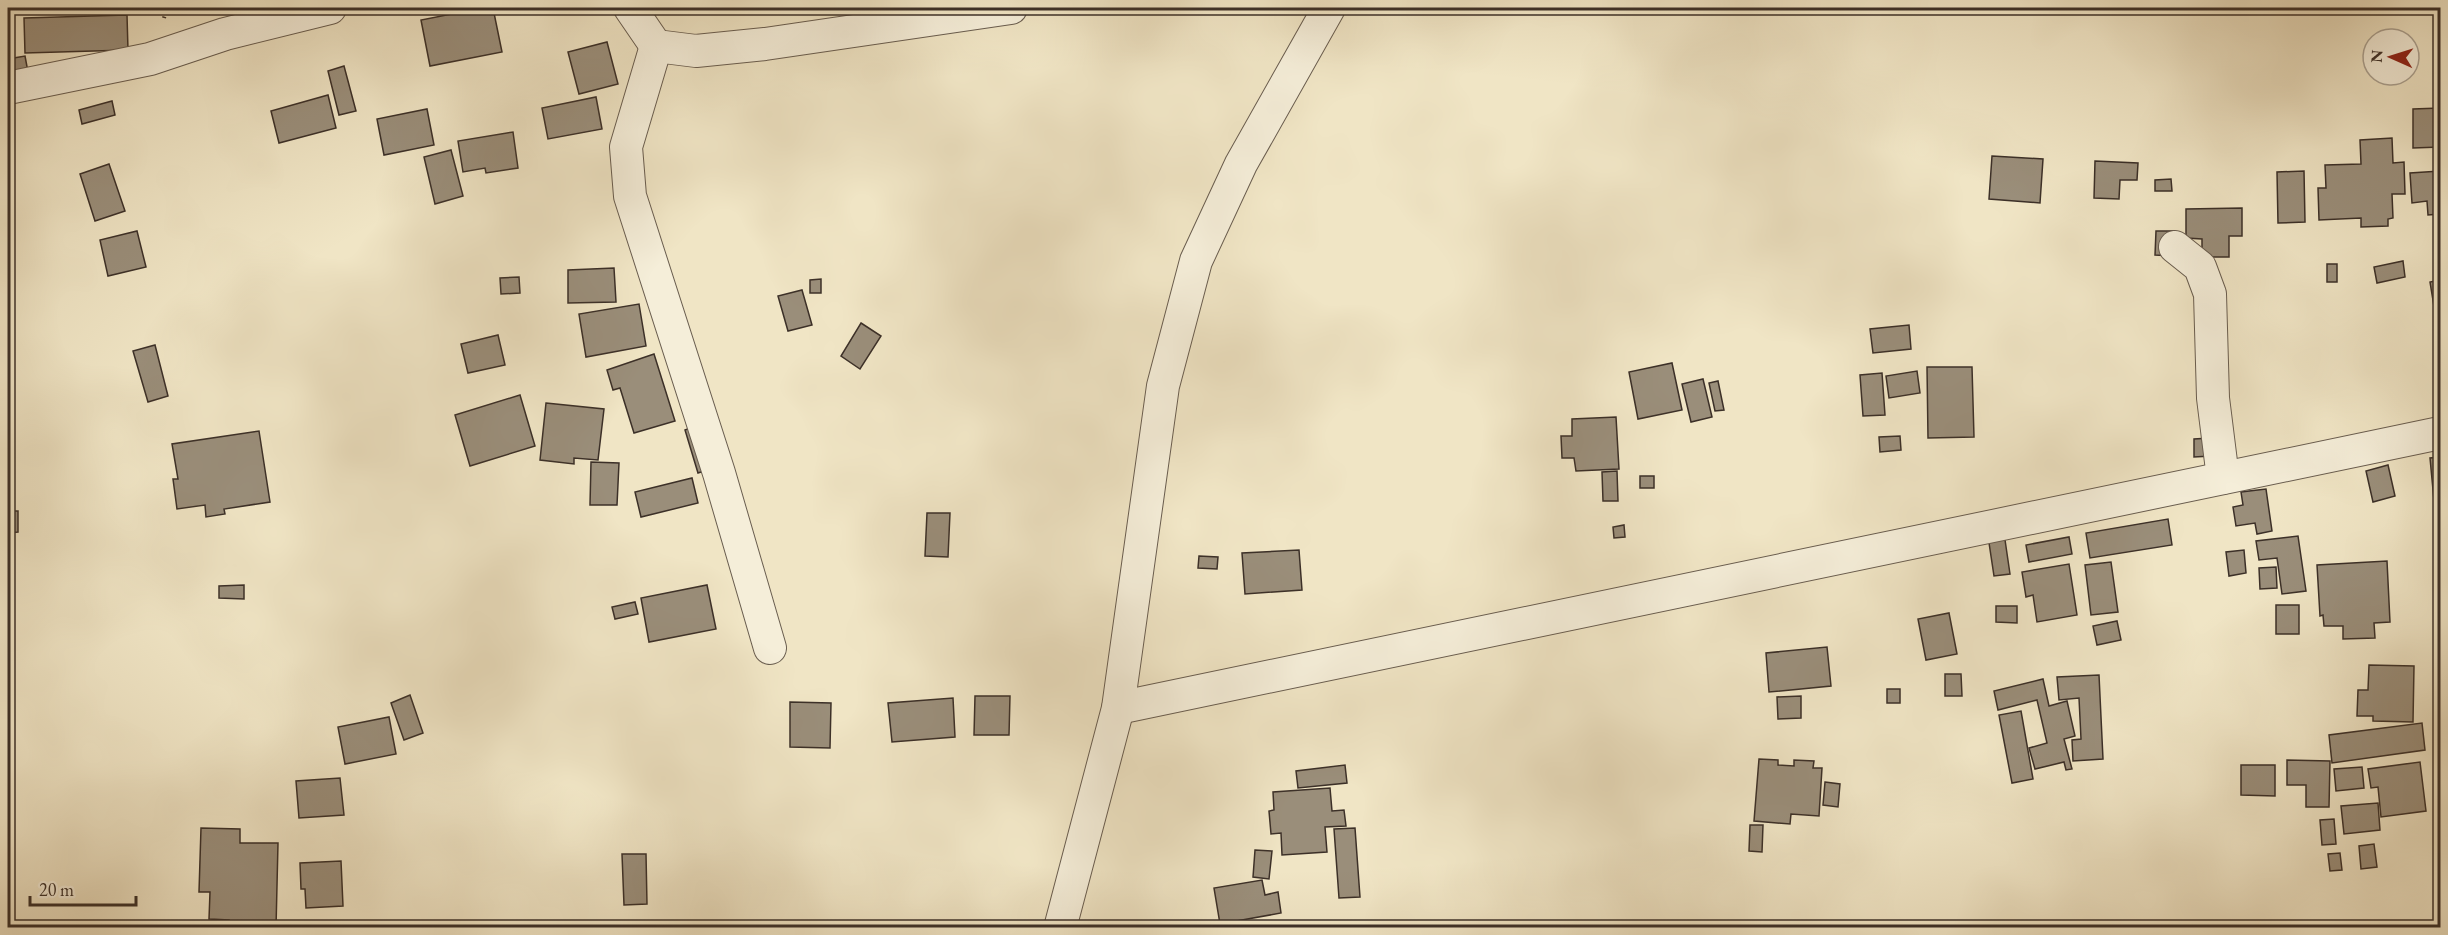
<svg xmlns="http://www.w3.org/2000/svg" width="2448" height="935" viewBox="0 0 2448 935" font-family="'EB Garamond',serif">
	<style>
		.building { fill: #9a8e7a; stroke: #3c3028; stroke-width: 1.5 }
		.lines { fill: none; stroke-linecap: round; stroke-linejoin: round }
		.street-casing { stroke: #695d4f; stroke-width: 34 }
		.path { stroke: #3c3028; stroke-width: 4; stroke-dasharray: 1.5 3; stroke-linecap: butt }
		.street { stroke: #f5eed9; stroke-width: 32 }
	</style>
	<rect width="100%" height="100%" fill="#f0e5c5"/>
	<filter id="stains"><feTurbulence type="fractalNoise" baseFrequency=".00333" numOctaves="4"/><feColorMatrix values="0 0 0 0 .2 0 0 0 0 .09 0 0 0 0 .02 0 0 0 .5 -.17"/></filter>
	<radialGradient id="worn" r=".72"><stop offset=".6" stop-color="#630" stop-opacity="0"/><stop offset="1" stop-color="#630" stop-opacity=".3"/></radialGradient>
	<g class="building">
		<path d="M482,8H493L502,52L430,66L421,20Z"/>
		<path d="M127,15L128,50L25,53L24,18Z"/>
		<path d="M607,42L618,84L579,94L568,52Z"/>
		<path d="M25,56L28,72L8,76V59Z"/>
		<path d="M344,66L356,111L339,115L328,71Z"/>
		<path d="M328,95L336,128L279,143L271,111Z"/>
		<path d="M596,97L602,129L548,139L542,108Z"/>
		<path d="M112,101L115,115L82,124L79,110Z"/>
		<path d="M2440,108V147L2413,148V109Z"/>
		<path d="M427,109L434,145L384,155L377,119Z"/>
		<path d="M513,132L518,168L486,173L485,168L463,172L458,141Z"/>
		<path d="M2392,138L2393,163L2404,162L2405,194H2392L2393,218L2388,219V226L2361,227V218L2319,220L2318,188H2326L2325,165L2361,164L2360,140Z"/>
		<path d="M451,150L463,196L435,204L424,157Z"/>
		<path d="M1992,156L2043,159L2040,203L1989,199Z"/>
		<path d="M2095,161L2138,163L2137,180H2120L2119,199L2094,198Z"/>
		<path d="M109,164L125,211L95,221L80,174Z"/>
		<path d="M2304,171L2305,222L2278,223L2277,172Z"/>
		<path d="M2440,171V214L2428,215L2427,201L2412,203L2410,173Z"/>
		<path d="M2171,179L2172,191H2155V180Z"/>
		<path d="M2242,208V236H2229V257H2202V239L2186,238V209Z"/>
		<path d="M137,231L146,267L108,276L100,240Z"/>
		<path d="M2156,231H2174L2173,256L2155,255Z"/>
		<path d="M2403,261L2405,277L2377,283L2374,267Z"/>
		<rect x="2327" y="264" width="10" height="18"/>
		<path d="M614,268L616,302L568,303V270Z"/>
		<path d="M519,277L520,293L501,294L500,278Z"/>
		<path d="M821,279V293H810V280Z"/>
		<path d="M2440,280V343L2430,282Z"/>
		<path d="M802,290L812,325L788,331L778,296Z"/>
		<path d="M639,304L646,346L586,357L579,314Z"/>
		<path d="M861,323L881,336L860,369L841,356Z"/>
		<path d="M1909,325L1911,349L1873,353L1870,329Z"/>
		<path d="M498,335L505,365L468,373L461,344Z"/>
		<path d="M155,345L168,396L148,402L133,351Z"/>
		<path d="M654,354L675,421L634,433L620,388L613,390L607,370Z"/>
		<path d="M1672,363L1682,410L1638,419L1629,372Z"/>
		<path d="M1927,367H1972L1974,437L1928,438Z"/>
		<path d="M1917,371L1920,393L1889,398L1886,376Z"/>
		<path d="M1882,373L1885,415L1863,416L1860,375Z"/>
		<path d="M1703,379L1712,417L1691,422L1682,384Z"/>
		<path d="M1718,381L1724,410L1715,411L1709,383Z"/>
		<path d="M520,395L535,446L470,466L455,415Z"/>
		<path d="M546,403L604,409L598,460L574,458V464L540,460Z"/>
		<path d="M1616,417L1619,469L1576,471L1574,458H1562L1561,436H1572V419Z"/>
		<path d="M699,425L713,468L698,473L685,430Z"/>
		<path d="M259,431L270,502L224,509L225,514L206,517L205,505L177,509L173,479H178L172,444Z"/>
		<path d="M1900,436L1901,450L1880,452L1879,437Z"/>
		<path d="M2210,438L2211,456L2194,457V439Z"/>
		<path d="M2440,457V564L2430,458Z"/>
		<path d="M591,462L619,463L617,505H590Z"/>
		<path d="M2388,465L2395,496L2373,502L2366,471Z"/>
		<path d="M1617,471L1618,501H1603L1602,472Z"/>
		<rect x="1640" y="476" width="14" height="12"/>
		<path d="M692,478L698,503L641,517L635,492Z"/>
		<path d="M2266,489L2272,531L2257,534L2255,523L2236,526L2233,507L2243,505L2241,492Z"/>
		<path d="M8,511H18V532L8,533Z"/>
		<path d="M927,513H950L948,557L925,556Z"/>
		<path d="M2168,519L2172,545L2090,558L2086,533Z"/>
		<path d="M1624,525L1625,537L1614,538L1613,527Z"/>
		<path d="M2004,533L2010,574L1994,576L1988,536Z"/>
		<path d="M2298,536L2306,591L2282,594L2277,558L2259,560L2256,541Z"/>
		<path d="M2069,537L2072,554L2029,562L2026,545Z"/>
		<path d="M1299,550L1302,590L1245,594L1242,553Z"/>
		<path d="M2244,550L2246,573L2229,576L2226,552Z"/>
		<path d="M1199,556L1218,557L1217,569L1198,568Z"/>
		<path d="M2387,561L2390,622L2374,623L2375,638L2343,639V626H2324L2323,615L2320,616L2317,565Z"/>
		<path d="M2111,562L2118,612L2091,615L2085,565Z"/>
		<path d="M2069,564L2077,615L2037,622L2033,595L2026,597L2022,572Z"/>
		<path d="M2276,567L2277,588L2260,589L2259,568Z"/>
		<path d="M244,585V599L219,598V586Z"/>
		<path d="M707,585L716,629L649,642L641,598Z"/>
		<path d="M635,602L638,614L615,619L612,607Z"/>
		<rect x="2276" y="605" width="23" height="29"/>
		<path d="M1996,606H2017V623L1996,622Z"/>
		<path d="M1949,613L1957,654L1926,660L1918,619Z"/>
		<path d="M2117,621L2121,640L2097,645L2093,626Z"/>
		<path d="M1827,647L1831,686L1769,692L1766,653Z"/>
		<path d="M2369,665L2414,666L2413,722L2373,721V716H2357L2358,690H2368Z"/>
		<path d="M1945,674H1961L1962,696H1945Z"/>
		<path d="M2099,675L2103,759L2073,761L2072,740L2081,739L2079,698L2059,700L2057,677Z"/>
		<path d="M2043,679L2049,706L2067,701L2075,736L2064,739L2072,769L2066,770L2064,762L2035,769L2029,748L2047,743L2037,700L1998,710L1994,691Z"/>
		<rect x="1887" y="689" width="13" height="14"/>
		<path d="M410,695L423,733L404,740L391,703Z"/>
		<path d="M975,696H1010L1009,735H974Z"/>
		<path d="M1801,696V718L1778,719L1777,697Z"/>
		<path d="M953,698L955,737L892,742L888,703Z"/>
		<path d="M790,702L831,703L830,748L790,747Z"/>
		<path d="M2021,711L2033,779L2012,783L1999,715Z"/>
		<path d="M389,717L396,754L345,764L338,727Z"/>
		<path d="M2422,723L2425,750L2332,763L2329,735Z"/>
		<path d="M1759,759L1778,760V765L1794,766V760L1814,761L1813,768H1822L1819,816L1791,814L1790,824L1754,821Z"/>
		<path d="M2287,760L2330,761L2329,807H2306V785H2287Z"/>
		<path d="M2420,762L2426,811L2381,817L2378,787L2371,788L2368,769Z"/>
		<path d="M1345,765L1347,783L1298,788L1296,771Z"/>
		<path d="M2241,765H2275V796L2241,795Z"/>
		<path d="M2362,767L2364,788L2336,791L2334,769Z"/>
		<path d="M340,778L344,815L299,818L296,781Z"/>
		<path d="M1825,782L1840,784L1838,807L1823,805Z"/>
		<path d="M1330,788L1332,811L1344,810L1346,826L1325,827L1327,852L1282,855L1281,833L1271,834L1269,811L1274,810L1273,792Z"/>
		<path d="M2378,803L2380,830L2344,834L2341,806Z"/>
		<path d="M2334,819L2336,844L2322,845L2320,820Z"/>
		<path d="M1750,825H1763L1762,852L1749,851Z"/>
		<path d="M201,828L240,829V843H278L276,928H228L229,920L209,919L210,892H199Z"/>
		<path d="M1355,828L1360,897L1339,898L1334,829Z"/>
		<path d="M2374,844L2377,867L2361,869L2359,846Z"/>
		<path d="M1255,850L1272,851L1269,879L1253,877Z"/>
		<path d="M2340,853L2342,870L2330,871L2328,854Z"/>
		<path d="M622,854H646L647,904L624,905Z"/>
		<path d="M341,861L343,906L306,908L305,889H301L300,863Z"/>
		<path d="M1262,880L1265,895L1278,892L1281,913L1220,924L1214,888Z"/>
	</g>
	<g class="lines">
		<defs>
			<g id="street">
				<path d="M630,8L656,46L696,51L765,44L1011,8"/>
				<path d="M656,46L626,147L630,196L719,473L770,648"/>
				<path d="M8,88L150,59L225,34L330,8"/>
				<path d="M2175,247L2200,267L2210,294L2213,398L2223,478"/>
				<path d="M1118,708L2440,433"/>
				<path d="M1060,928L1118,708L1163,386L1196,261L1241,164L1329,8"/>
			</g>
		</defs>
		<use href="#street" class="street-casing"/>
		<path class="path" d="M164,18L167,8"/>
		<use href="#street" class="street"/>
	</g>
	<rect width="2448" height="935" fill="none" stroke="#f0e5c5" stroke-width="30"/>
	<rect x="9" y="9" width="2430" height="917" fill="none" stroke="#3c3028" stroke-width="3"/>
	<rect x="15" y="15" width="2418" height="905" fill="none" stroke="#3c3028" stroke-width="1.5"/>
	<g transform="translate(2391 57) rotate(273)"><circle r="28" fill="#f5eed9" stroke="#aba292" stroke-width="1.5"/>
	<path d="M0-4.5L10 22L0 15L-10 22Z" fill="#8f2418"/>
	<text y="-9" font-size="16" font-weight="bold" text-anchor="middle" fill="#3c3028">N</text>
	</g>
	<path d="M30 896v9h106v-9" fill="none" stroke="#3c3028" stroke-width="3"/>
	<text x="39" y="896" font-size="18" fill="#3c3028" stroke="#f5eed9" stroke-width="4.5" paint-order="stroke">20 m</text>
	<rect width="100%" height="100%" filter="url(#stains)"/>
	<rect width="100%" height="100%" fill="url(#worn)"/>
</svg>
